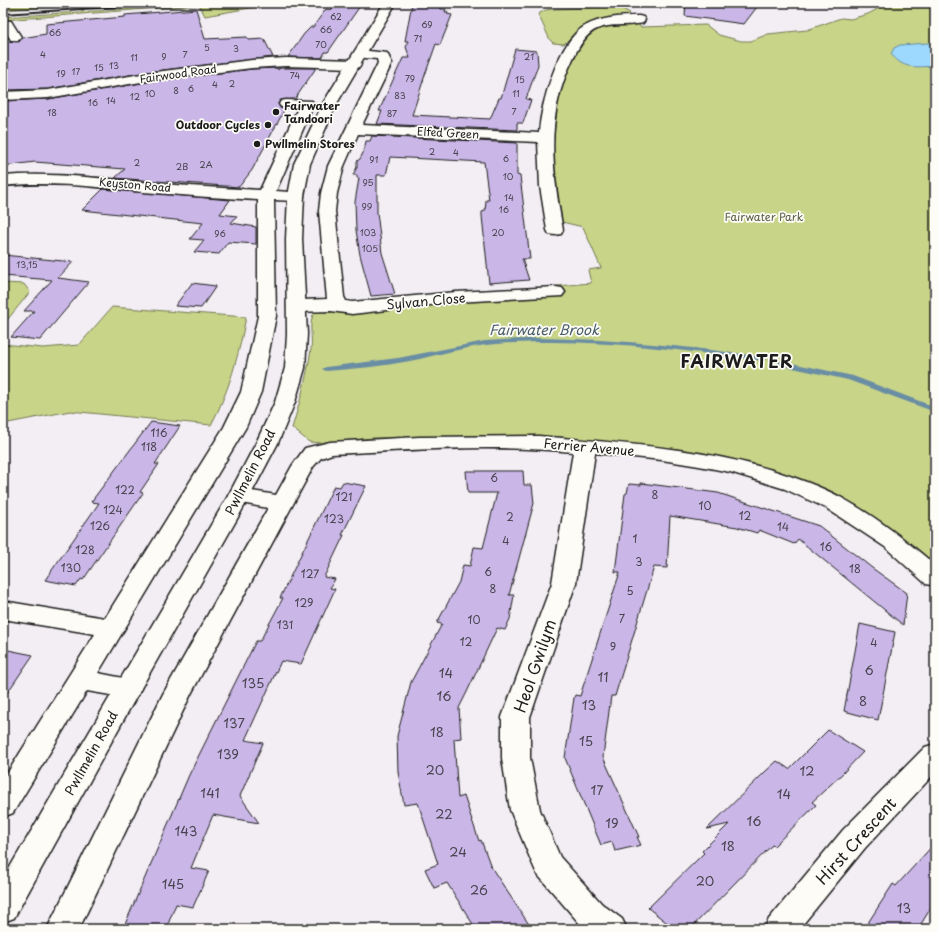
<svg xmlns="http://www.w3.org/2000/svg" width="938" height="932" viewBox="0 0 938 932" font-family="'Playpen Sans',sans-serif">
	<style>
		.green { fill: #c8d488; stroke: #727852 }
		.water { fill: #9dd9fe; stroke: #698da4 }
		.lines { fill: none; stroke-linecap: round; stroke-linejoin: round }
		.stream { fill: #698da4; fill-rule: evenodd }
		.building { fill: #cab7e8; stroke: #1c1c1c }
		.minor-casing { stroke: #1c1c1c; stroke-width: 3 }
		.tertiary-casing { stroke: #1c1c1c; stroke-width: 3 }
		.minor { fill: #fdfcf7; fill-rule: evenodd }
		.tertiary { fill: #fdfcf7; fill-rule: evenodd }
		.rail { stroke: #1c1c1c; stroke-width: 2 }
		.poi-dot { fill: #1c1c1c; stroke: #fdfcf7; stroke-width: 1.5 }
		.labels { text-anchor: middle; stroke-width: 3.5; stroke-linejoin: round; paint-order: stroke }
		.far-number-label { font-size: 9px; fill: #48434f }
		.far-street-label { font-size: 11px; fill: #1c1c1c; stroke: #fdfcf7 }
		.far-poi-label { font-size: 11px; font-weight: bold; fill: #1c1c1c; stroke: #fdfcf7; text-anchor: start }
		.far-park-label { font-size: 11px; fill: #585c42; stroke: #fdfcf7 }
		.number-label { font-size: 11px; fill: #48434f }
		.street-label { font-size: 13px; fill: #1c1c1c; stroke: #fdfcf7 }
		.near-number-label { font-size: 13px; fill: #48434f }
		.water-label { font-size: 14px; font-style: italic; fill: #495e6b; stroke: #fdfcf7 }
		.near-street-label { font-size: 16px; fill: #1c1c1c; stroke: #fdfcf7 }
		.district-label { font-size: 17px; font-weight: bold; letter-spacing: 1px; fill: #1c1c1c; stroke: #fdfcf7 }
	</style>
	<rect width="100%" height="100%" fill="#f3eef4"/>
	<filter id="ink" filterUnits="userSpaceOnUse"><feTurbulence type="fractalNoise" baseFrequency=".025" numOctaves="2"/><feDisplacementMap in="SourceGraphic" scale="8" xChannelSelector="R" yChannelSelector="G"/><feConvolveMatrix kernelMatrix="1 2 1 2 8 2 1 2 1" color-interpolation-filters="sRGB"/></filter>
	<g filter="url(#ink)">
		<g class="green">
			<path d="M3,3H113L3,10Z"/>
			<path d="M215,3H303L250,8L205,16L199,5L3,20V17Z"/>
			<path d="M889,3H935V578L834,503L699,459L477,442L479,436L373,438L322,443L309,442L292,428C300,402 307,376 311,349C313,336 307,321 316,310L559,292L557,286L591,283L588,270L601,268L583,227L562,222L554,185L550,147L559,86L570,61L587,37L599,29L625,22L638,24L641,27L706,25L719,35L741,41H751L768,34L807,30L841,18L851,19L868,14Z"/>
			<path d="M612,7L621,8L630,13L627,16L590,24L580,28L564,44L553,43L550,40L538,14L546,10L552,9Z"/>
			<path d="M3,283L24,284L30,292L3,325Z"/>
			<path d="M112,307L246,317C239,354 229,392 211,425L70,411L3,424V344L43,348L79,345Z"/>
		</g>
		<path class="water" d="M928,43L935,44V66C916,67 904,70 891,54L894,48L900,45Z"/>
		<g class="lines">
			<g class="stream">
				<path d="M538,338C613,339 688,346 763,357L767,359L763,361C675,349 585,337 497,344C467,346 439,355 410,361C383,366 354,369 326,371L322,369L326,367L398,358L485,341Z"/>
				<path d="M779,361H782L853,376L935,407V412L848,380L779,365L778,363Z"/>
			</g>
		</g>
		<g class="building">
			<path d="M412,3H444L440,9H446L445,12H448L447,14L452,15L440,45L436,44L425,75L412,115L490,119L499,98H501L515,49L537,51L538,65L526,99L531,100L523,123H517V130L377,124L382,111H379L403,58H410L406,47L409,41H405Z"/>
			<path d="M686,3H760L744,24L685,16Z"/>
			<path d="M334,5L360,6L328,52H325L322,58L288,57L304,34L311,27H313L326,9L331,10Z"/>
			<path d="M196,9L205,39L247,37L249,40L264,39L273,57L147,72L48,89L3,90V41L19,42L22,38L46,34V24L125,17V15Z"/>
			<path d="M278,68V70L280,68H316L295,99L281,100L278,103L280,108L285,109L252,170L239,187L115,178L125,169L35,162L3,166V101L48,99L147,82L252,69Z"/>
			<path d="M372,136L517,143V175L520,176L530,259H522L529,280L489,283L482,216V212L485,211L486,200H489L484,162L390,157L386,175H377V212L382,253L395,294L371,296L360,255L356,230L355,202L359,178H357V175H353L357,167V161L360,159L364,151L366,141H370Z"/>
			<path d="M103,189L230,200L220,214L237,216L231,223L256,227V244L228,242L219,254L194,252L204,240L190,239L203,223L82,210Z"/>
			<path d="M3,255L73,262L58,278L89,282L40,340L11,337L34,311H24L52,280L3,276Z"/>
			<path d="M192,283L216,286L201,308L175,306Z"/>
			<path d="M151,422L180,426L155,464H159L140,492L143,493L83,580L81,579L76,586L45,580L99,503L91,502Z"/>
			<path d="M466,471H523L524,485H532L534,503L509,595H514L510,619L505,630L497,628L467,692L459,708L461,738L454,739L458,798L464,796L479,841L481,840L491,867L532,929H476L447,883L434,888L425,869L438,864L418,803L404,805L398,772L397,736L411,682L442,624L437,623L459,582L463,565L470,566L474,547L483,548L497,493H468Z"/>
			<path d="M343,482L366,486L342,535H344L324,577L335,579L330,588L335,589L301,664L281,661L245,740L263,743L240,796L259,823L213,815L191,868L209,871L193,907L176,904L166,929H123L189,775L256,641H260L283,598H280L334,486L340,487Z"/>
			<path d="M641,483L718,493L819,526L872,568L907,593L903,625L798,539L794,544L759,530L757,533L737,527L670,516L667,568L654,567L615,696H611L603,757L639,837H637L641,845L615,851L612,842L601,845L565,758L574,698L575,695L580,696L620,572H615L625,494L627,493L629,484L641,485Z"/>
			<path d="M860,624L895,632L878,720L844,711Z"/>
			<path d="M3,649L33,655L3,699Z"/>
			<path d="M828,730L863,752L843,773L812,802L816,805L774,846L772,845L690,929H675L648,908L704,853L702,851L729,824L707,829L766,771L777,761L789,769Z"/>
			<path d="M935,843V901L918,929H864L893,884L896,886Z"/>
		</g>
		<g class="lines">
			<defs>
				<g id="minor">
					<path d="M639,16L643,17L645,20L643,23C626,27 609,22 593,31C583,38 577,50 572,61C545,116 552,171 563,230L561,234L555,235L549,234L547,230L540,186L538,142L358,134L344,166L337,193L335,211L344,297L346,301L352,302L456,292L556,287L562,288L565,292L562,296L456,302L352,314L331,311L296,312L289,310L287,306L289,302L303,300L327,299L319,211L321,193L328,166L378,63L377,59L355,57L354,54L355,51L360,50L387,53L392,63L362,125L539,133C541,104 558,41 585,26C601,17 621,16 639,16Z"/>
					<path d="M3,20L11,21L21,37L19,40H11L3,28Z"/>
					<path d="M286,58L354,60L359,61L361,64L359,67L354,68L286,66L252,68L147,81L48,98L3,100V92L48,90L147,73L252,60Z"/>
					<path d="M286,100L312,101L314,104L276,191L302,193L304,196L302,199L296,201L274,200L276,316L261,392L246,427L98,673L138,681L141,688L138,695L128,698L87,691L13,813L3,817V780L95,634L3,619V601L105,618L224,427L241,392L258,316V200C220,198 181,195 143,192C96,187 50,181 3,186V176C50,172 95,178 142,182C181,186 221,188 260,190L298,108L281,107L279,104L281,101Z"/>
					<path d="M539,436C618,443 696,447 772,470C796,478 820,486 842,498C875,516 906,540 935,565V586L926,584L885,547L826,508L785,489L730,472L699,466L662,460L595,453L576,583L530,717V758L540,810L560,857L602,904L622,919L627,929H586L580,924L537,874L533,865L510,810L502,758V717L552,583L573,452C493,444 412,450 332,454L321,458L313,467L191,694L79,929H47L163,694L268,508L231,501L228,496L231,491L239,489L276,495L292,466L305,448L330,442L419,437Z"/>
					<path d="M935,744V773L865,848L799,929H764L769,919L843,830L925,747Z"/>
				</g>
				<path id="tertiary" d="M384,3H396L336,105L310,164L304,196L302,239L307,334L305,368L295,402L278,443L250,496L140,690L14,918L3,922V879L228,496L256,443L275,402L285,368L287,334L286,239L288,196L294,164L322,105Z"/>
			</defs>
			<use href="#minor" class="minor-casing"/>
			<use href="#tertiary" class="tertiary-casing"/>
			<use href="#minor" class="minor"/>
			<use href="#tertiary" class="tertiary"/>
			<path class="rail" d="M3,14L177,3"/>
		</g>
	</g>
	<g class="poi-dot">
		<circle cx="276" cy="112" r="4"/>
		<circle cx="268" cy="125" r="4"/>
		<circle cx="257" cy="144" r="4"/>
	</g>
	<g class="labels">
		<g class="far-number-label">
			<text x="336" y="20">62</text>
			<text x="427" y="28">69</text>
			<text x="326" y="33">66</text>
			<text x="55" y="36">66</text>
			<text x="418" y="42">71</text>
			<text x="321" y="48">70</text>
			<text x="207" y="51">5</text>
			<text x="236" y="52">3</text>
			<text x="43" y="58">4</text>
			<text x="185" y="58">7</text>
			<text x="164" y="60">9</text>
			<text x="529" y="60">21</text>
			<text x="134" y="61">11</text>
			<text x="114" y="69">13</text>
			<text x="99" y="71">15</text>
			<text x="76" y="75">17</text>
			<text x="61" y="77">19</text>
			<text x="295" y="79">74</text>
			<text x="410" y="82">79</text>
			<text x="520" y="83">15</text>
			<text x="232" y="87">2</text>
			<text x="215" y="88">4</text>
			<text x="191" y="92">6</text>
			<text x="176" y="94">8</text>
			<text x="150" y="97">10</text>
			<text x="516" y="97">11</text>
			<text x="400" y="99">83</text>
			<text x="135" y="100">12</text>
			<text x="111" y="104">14</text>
			<text x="93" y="106">16</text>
			<text x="514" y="115">7</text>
			<text x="52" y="116">18</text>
			<text x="392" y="117">87</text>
			<text x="432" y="155">2</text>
			<text x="456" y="156">4</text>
			<text x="506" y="162">6</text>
			<text x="374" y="163">91</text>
			<text x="137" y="166">2</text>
			<text x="206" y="168">2A</text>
			<text x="182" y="170">2B</text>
			<text x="508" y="180">10</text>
			<text x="368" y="186">95</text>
			<text x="509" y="201">14</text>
			<text x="367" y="210">99</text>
			<text x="504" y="213">16</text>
			<text x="368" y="236">103</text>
			<text x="498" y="236">20</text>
			<text x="220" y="237">96</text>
			<text x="370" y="252">105</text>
			<text x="27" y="268">13,15</text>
		</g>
		<g class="far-street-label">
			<text transform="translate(178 74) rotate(-8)" y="4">Fairwood Road</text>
			<text transform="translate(448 133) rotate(3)" y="4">Elfed Green</text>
			<text transform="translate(135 185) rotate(5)" y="4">Keyston Road</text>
		</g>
		<g class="far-poi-label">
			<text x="284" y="110">Fairwater<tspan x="284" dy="13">Tandoori</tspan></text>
			<text x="260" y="129" text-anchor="end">Outdoor Cycles</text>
			<text x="265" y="148">Pwllmelin Stores</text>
		</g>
		<g class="far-park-label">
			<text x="764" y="221">Fairwater Park</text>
		</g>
		<g class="number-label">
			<text x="159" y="437">116</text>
			<text x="149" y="451">118</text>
			<text x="494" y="482">6</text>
			<text x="125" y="494">122</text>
			<text x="655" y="499">8</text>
			<text x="344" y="501">121</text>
			<text x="705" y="510">10</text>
			<text x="113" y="514">124</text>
			<text x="745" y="520">12</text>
			<text x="510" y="521">2</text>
			<text x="334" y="523">123</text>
			<text x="100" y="530">126</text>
			<text x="783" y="531">14</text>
			<text x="635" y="543">1</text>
			<text x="506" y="545">4</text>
			<text x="826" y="551">16</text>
			<text x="85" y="554">128</text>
			<text x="639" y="566">3</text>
			<text x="71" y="572">130</text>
			<text x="855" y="573">18</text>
			<text x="488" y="576">6</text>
			<text x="310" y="578">127</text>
			<text x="493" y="593">8</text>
			<text x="630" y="595">5</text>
			<text x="304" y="607">129</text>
			<text x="622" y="623">7</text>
			<text x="474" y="624">10</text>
			<text x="285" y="629">131</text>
			<text x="466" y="646">12</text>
			<text x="874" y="647">4</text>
			<text x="613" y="651">9</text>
		</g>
		<g class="street-label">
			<text transform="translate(426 301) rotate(-5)" y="5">Sylvan Close</text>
			<text transform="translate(589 447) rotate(5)" y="5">Ferrier Avenue</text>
			<text transform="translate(250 472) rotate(-63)" y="5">Pwllmelin Road</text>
			<text transform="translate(91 753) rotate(-61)" y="5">Pwllmelin Road</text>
		</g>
		<g class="near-number-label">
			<text x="869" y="675">6</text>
			<text x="446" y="678">14</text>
			<text x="603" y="682">11</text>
			<text x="253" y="688">135</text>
			<text x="444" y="701">16</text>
			<text x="863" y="706">8</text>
			<text x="589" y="710">13</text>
			<text x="234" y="728">137</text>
			<text x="437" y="737">18</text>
			<text x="586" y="746">15</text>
			<text x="228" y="759">139</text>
			<text x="435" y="775">20</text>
			<text x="807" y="776">12</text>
			<text x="597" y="795">17</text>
			<text x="210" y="798">141</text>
			<text x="784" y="799">14</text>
			<text x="444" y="819">22</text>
			<text x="754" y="826">16</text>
			<text x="612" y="828">19</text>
			<text x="186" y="836">143</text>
			<text x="728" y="851">18</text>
			<text x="458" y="857">24</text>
			<text x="705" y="886">20</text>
			<text x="173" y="889">145</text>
			<text x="479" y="895">26</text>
			<text x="904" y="913">13</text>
		</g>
		<g class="water-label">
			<text x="544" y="335">Fairwater Brook</text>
		</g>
		<g class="near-street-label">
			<text transform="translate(535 666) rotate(-71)" y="6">Heol Gwilym</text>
			<text transform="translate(856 841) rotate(-48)" y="6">Hirst Crescent</text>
		</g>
		<g class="district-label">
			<text x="737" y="368">FAIRWATER</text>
		</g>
	</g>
	<rect width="938" height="932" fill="none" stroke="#fdfcf7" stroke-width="16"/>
	<rect x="8" y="8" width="922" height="916" fill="none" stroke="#1c1c1c" stroke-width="1.5" filter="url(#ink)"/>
</svg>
